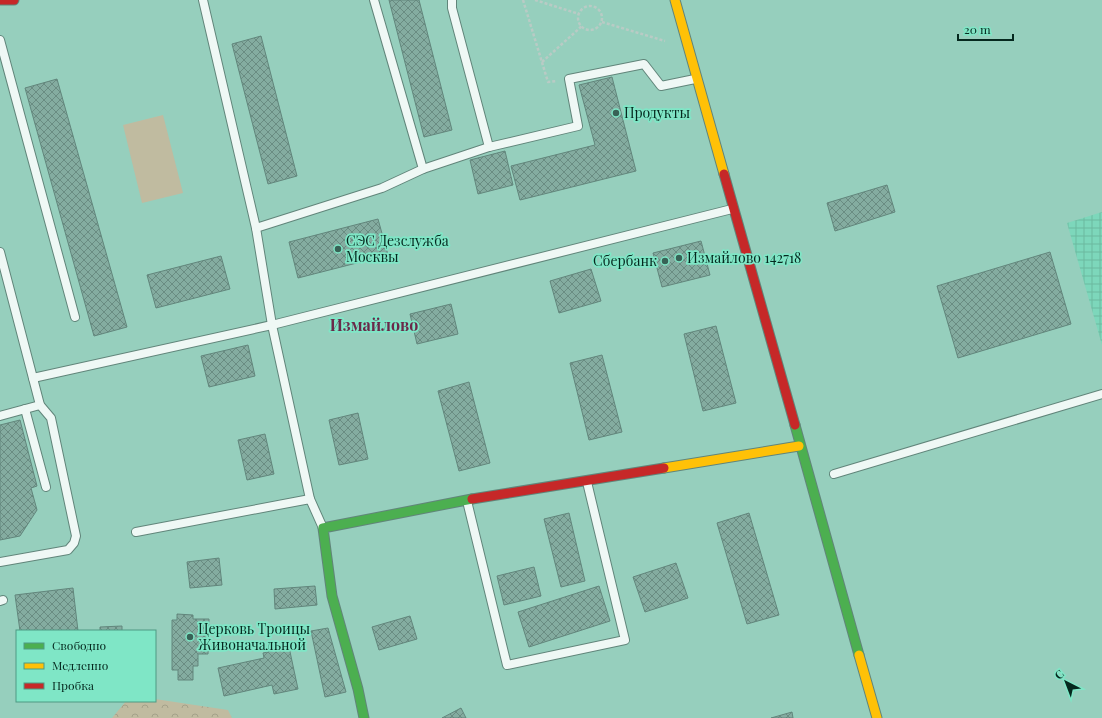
<svg xmlns="http://www.w3.org/2000/svg" width="1102" height="718" viewBox="0 0 1102 718" font-family="'Playfair Display',serif">
	<style>
		.industrial { fill: url(#industrial-grid) }
		.forest { fill: url(#forest-crowns) }
		.garden { fill: #c0bba0 }
		.building { fill: url(#building-cross-hatch); stroke: #62867c }
		.lines { fill: none; stroke-linecap: round; stroke-linejoin: round }
		.lane-casing { stroke: #61857a; stroke-width: 10 }
		.fast-casing { stroke: #61857a; stroke-width: 11 }
		.slow-casing { stroke: #61857a; stroke-width: 11 }
		.jam-casing { stroke: #61857a; stroke-width: 11 }
		.path { stroke: #b9cbc5; stroke-width: 2.5; stroke-dasharray: 3 2; stroke-linecap: butt }
		.lane { stroke: #eff8f5; stroke-width: 8 }
		.fast { stroke: #4caf50; stroke-width: 9 }
		.slow { stroke: #ffc107; stroke-width: 9 }
		.jam { stroke: #c62828; stroke-width: 9 }
		.poi-dot { fill: #386256; stroke: #7fe6c6; stroke-width: 1.5 }
		.labels { text-anchor: middle; stroke-width: 3.5; stroke-linejoin: round; paint-order: stroke }
		.poi-label { font-size: 14px; fill: #05281e; stroke: #7fe6c6; text-anchor: start }
		.quarter-label { font-size: 16px; font-weight: bold; fill: #6a2a4a; stroke: #7fe6c6 }
	</style>
	<defs>
		<pattern id="industrial-grid" width="8" height="8" patternUnits="userSpaceOnUse"><rect width="8" height="8" fill="#7dd7bb"/><path d="M0 4h8M4 0v8" fill="none" stroke="#6bb9a0"/></pattern>
		<pattern id="forest-crowns" width="20" height="18" patternUnits="userSpaceOnUse"><rect width="20" height="18" fill="#c0bba0"/><path d="M2 6a3 3 0 1 1 6 0M12 15a3 3 0 1 1 6 0" fill="none" stroke="#a4a189"/></pattern>
		<pattern id="building-cross-hatch" width="8" height="8" patternUnits="userSpaceOnUse"><rect width="8" height="8" fill="#84aca0"/><path d="M0 0l8 8M0 8l8-8" fill="none" stroke="#6a8c82"/></pattern>
	</defs>
	<rect width="100%" height="100%" fill="#96cfbd"/>
	<path class="industrial" d="M1102,212V345L1067,223Z"/>
	<path class="forest" d="M155,699L228,710L232,718H112L126,701H155Z"/>
	<path class="garden" d="M163,115L183,193L142,203L123,125Z"/>
	<g class="building">
		<path d="M389,0H419L452,130L424,137Z"/>
		<path d="M261,36L297,176L268,184L232,44Z"/>
		<path d="M612,77L636,171L520,200L511,166L595,145L579,85Z"/>
		<path d="M57,79L127,327L94,336L25,88Z"/>
		<path d="M505,151L513,185L478,194L470,160Z"/>
		<path d="M887,185L895,212L835,231L827,203Z"/>
		<path d="M378,219L388,255L298,278L289,242Z"/>
		<path d="M701,241L710,275L662,287L653,253Z"/>
		<path d="M1050,252L1071,324L958,358L937,286Z"/>
		<path d="M221,256L230,289L156,308L147,275Z"/>
		<path d="M591,269L601,301L559,313L550,281Z"/>
		<path d="M451,304L458,334L417,344L410,314Z"/>
		<path d="M716,326L736,403L703,411L684,334Z"/>
		<path d="M248,345L255,376L209,387L201,356Z"/>
		<path d="M602,355L622,432L589,440L570,363Z"/>
		<path d="M469,382L490,463L459,471L438,391Z"/>
		<path d="M358,413L368,459L339,465L329,420Z"/>
		<path d="M20,420L37,486L31,488L37,510L20,536L0,540V425Z"/>
		<path d="M265,434L274,474L247,480L238,440Z"/>
		<path d="M569,513L585,581L561,587L544,519Z"/>
		<path d="M749,513L779,615L747,624L717,523Z"/>
		<path d="M219,558L222,585L190,588L187,562Z"/>
		<path d="M676,563L688,598L645,612L633,577Z"/>
		<path d="M534,567L541,596L504,605L497,576Z"/>
		<path d="M315,586L317,605L275,609L274,589Z"/>
		<path d="M599,586L610,621L529,647L518,612Z"/>
		<path d="M73,588L78,631H20L15,595Z"/>
		<path d="M177,614L193,615V619H209L208,654H198V666H193V680H178V670H172V620H177Z"/>
		<path d="M410,616L417,639L379,650L372,627Z"/>
		<path d="M122,626V631H100V627Z"/>
		<path d="M328,628L346,692L325,697L311,631Z"/>
		<path d="M289,647L298,689L274,694L272,685L224,696L218,668L264,658L263,653Z"/>
		<path d="M461,708L466,718H442Z"/>
		<path d="M792,712L793,718H771Z"/>
	</g>
	<g class="lines">
		<defs>
			<g id="lane">
				<path d="M203,0L256,228"/>
				<path d="M374,0L423,169"/>
				<path d="M0,40L75,317"/>
				<path d="M489,147L578,126L569,79L644,64L661,86L695,79"/>
				<path d="M0,252L40,405L51,418L76,536L74,543L68,550L0,562"/>
				<path d="M33,378L272,325L732,209"/>
				<path d="M25,409L46,487"/>
				<path d="M0,416L40,405"/>
				<path d="M834,474L1102,394"/>
				<path d="M310,499L272,325L256,228L382,188L423,169L489,147L452,8V0"/>
				<path d="M467,501L507,665L625,640L587,482"/>
				<path d="M136,532L310,499L323,528"/>
				<path d="M0,601L3,600"/>
			</g>
			<g id="fast">
				<path d="M795,425L859,655"/>
				<path d="M364,718L358,689L332,596L323,528L472,499"/>
			</g>
			<g id="slow">
				<path d="M675,0L724,174"/>
				<path d="M664,468L799,446"/>
				<path d="M859,655L877,718"/>
			</g>
			<g id="jam">
				<path d="M0,0H14"/>
				<path d="M724,174L795,425"/>
				<path d="M472,499L664,468"/>
			</g>
		</defs>
		<use href="#lane" class="lane-casing"/>
		<use href="#fast" class="fast-casing"/>
		<use href="#slow" class="slow-casing"/>
		<use href="#jam" class="jam-casing"/>
		<g class="path">
			<path d="M523,0L548,82L557,81"/>
			<path d="M535,0L579,14"/>
			<circle cx="590" cy="18" r="12"/>
			<path d="M602,22L665,41"/>
			<path d="M542,62L582,26"/>
		</g>
		<use href="#lane" class="lane"/>
		<use href="#fast" class="fast"/>
		<use href="#slow" class="slow"/>
		<use href="#jam" class="jam"/>
	</g>
	<g class="poi-dot">
		<circle cx="616" cy="113" r="4"/>
		<circle cx="338" cy="249" r="4"/>
		<circle cx="679" cy="258" r="4"/>
		<circle cx="665" cy="261" r="4"/>
		<circle cx="190" cy="637" r="4"/>
	</g>
	<g class="labels">
		<g class="poi-label">
			<text x="624" y="118">Продукты</text>
			<text x="346" y="246">СЭС Дезслужба<tspan x="346" dy="16">Москвы</tspan></text>
			<text x="687" y="263">Измайлово 142718</text>
			<text x="657" y="266" text-anchor="end">Сбербанк</text>
			<text x="198" y="634">Церковь Троицы<tspan x="198" dy="16">Живоначальной</tspan></text>
		</g>
		<g class="quarter-label">
			<text x="374" y="331">Измайлово</text>
		</g>
	</g>
	<rect x="16" y="630" width="140" height="72" fill="#7fe6c6" stroke="#4e9a83"/>
	<rect x="24" y="643" width="20" height="6" fill="#4caf50" stroke="#4e9a83"/>
	<text x="52" y="650" font-size="12" fill="#05281e">Свободно</text>
	<rect x="24" y="663" width="20" height="6" fill="#ffc107" stroke="#4e9a83"/>
	<text x="52" y="670" font-size="12" fill="#05281e">Медленно</text>
	<rect x="24" y="683" width="20" height="6" fill="#c62828" stroke="#4e9a83"/>
	<text x="52" y="690" font-size="12" fill="#05281e">Пробка</text>
	<g transform="translate(1066 682) rotate(318)" stroke="#7fe6c6" stroke-width="3" paint-order="stroke">
	<path d="M0-3L7 15L0 10L-7 15Z" fill="#05281e"/>
	<text y="-6" font-size="11" font-weight="bold" text-anchor="middle" fill="#05281e">С</text>
	</g>
	<path d="M958 34v6h55v-6" fill="none" stroke="#05281e" stroke-width="2"/>
	<text x="964" y="34" font-size="12" fill="#05281e" stroke="#7fe6c6" stroke-width="3" paint-order="stroke">20 m</text>
</svg>
